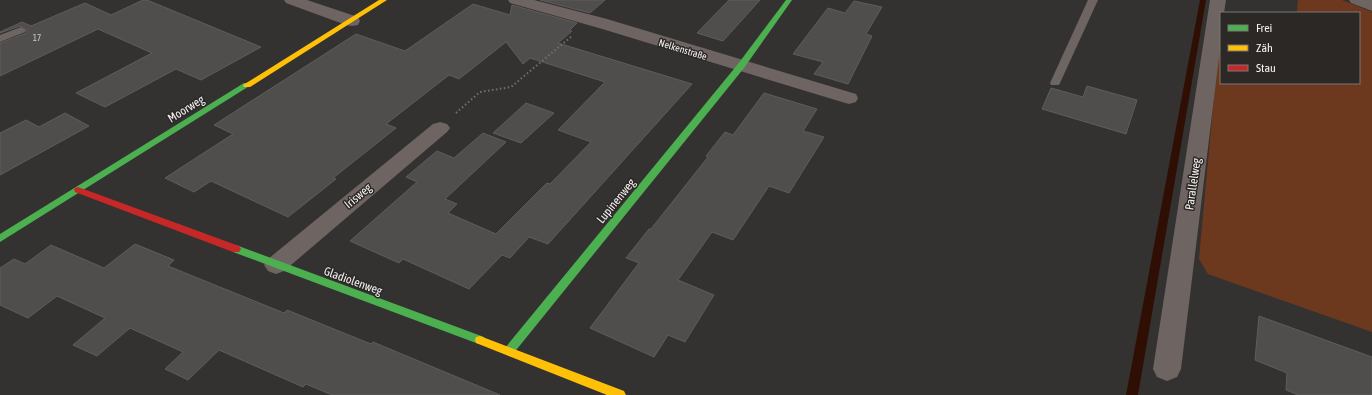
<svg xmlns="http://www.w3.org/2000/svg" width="1372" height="395" viewBox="0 0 1372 395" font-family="'Asap Condensed',sans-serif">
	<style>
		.green { fill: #6c391f }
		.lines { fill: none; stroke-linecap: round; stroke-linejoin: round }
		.stream { fill: #2f0f04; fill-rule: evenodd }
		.building { fill: #4f4e4c; stroke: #5f5d5c }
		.path { stroke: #746e6b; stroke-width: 2; stroke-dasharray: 1.5 2.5; stroke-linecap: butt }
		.lane { fill: #6e6461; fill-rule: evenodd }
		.street { fill: #6e6461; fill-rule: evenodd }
		.fast { fill: #4caf50; fill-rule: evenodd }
		.slow { fill: #ffc107; fill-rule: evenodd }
		.jam { fill: #c62828; fill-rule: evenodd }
		.labels { text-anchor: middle; stroke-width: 3; stroke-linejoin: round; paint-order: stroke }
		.far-number-label { font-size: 9px; fill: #cbc9c8 }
		.far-street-label { font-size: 10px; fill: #f4f2f1; stroke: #2b2826 }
		.street-label { font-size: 12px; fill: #f4f2f1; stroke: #2b2826 }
	</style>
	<rect width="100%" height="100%" fill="#343231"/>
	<path class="green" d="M1298,0H1342L1372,12V332L1208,274L1199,259L1219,42L1221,43V83H1359V13H1297Z"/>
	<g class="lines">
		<path class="stream" d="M1200,0H1206L1138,395H1126Z"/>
	</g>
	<g class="building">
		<path d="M143,0H147L261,47L201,80L176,69L105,107L76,93L152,53L98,29L0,76V43L26,33L27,30L20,26L0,33V32L22,22L31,26L85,3L111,15Z"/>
		<path d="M540,0H605L590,13Z"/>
		<path d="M729,0H760L723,41L697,33Z"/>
		<path d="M854,1L882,7L866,34L872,36L848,84L814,74L823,62L793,54L828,8L845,13Z"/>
		<path d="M473,4L510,15L512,5L577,23L569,31H572L558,43L692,84L548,244L529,237L510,258L502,255L469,289L403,259L399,263L350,241L417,182L406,177L437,151L454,158L483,133L506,142L445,199L457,204L448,213L496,234L547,183L550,184L591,142L558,130L605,82L530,58L523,64L506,42L459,79L449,75L386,124L396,128L333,178L336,179L288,217L211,181L194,192L165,178L233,134L214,125L356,34L405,51Z"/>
		<path d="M1087,86L1137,100L1126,134L1042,109L1051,88L1083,97Z"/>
		<path d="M764,93L817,109L803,131L824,137L789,193L769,186L733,240L712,232L678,280L714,295L685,342L668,335L654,357L590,328L639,263L626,258L649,229H651L708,157L706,156L725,132L733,135Z"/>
		<path d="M526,103L554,113L521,143L493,133Z"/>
		<path d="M65,113L89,126L0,175V133L26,120L39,127Z"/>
		<path d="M135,244L174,260L168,266L284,313L287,310L371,344L373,342L500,395H332L306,384L303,387L219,350L188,380L165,369L183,352L130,328L97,356L73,345L105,318L57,296L28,318L0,305V268L14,259L25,264L51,245L104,268Z"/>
		<path d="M1259,316L1372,357V395H1298L1286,390L1287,373L1255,360Z"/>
	</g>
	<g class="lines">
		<path class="path" d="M456,113L480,92L511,87L572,36"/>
		<g class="lane">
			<path d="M1088,0H1098L1060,83L1059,85H1051L1050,83Z"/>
			<path d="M21,27L26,30L25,32L0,42V35Z"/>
		</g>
		<g class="street">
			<path d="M284,0H307L358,17L360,21L358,25L352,26L346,25L286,3Z"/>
			<path d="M508,0H534L607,19L856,94L858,98L856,102L849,104L842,102L599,28L510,3Z"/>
			<path d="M1210,0H1226L1224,13H1221V41L1181,369L1177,377L1167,381L1157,377L1153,369Z"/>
			<path d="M1349,0H1372V11L1351,3Z"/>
			<path d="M440,122L447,124L450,128L447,132L284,271L276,274L268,271L264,265L268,259L433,124Z"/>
		</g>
		<g class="fast">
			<path d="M786,0H792L744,68L513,354L509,356L505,354L504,351L505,348L738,64Z"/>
			<path d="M244,83H250L251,85L0,242V234Z"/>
			<path d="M236,245L484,337L485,340L484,343L480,344L476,343L233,252L231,249L233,246Z"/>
		</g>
		<g class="slow">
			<path d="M379,0H387L250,87H244L243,85Z"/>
			<path d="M480,336L624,391L626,395H607L476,343L475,340L476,337Z"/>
		</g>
		<path class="jam" d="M78,187L239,246L241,249L239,252H233L75,192L74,190L75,188Z"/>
	</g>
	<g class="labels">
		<g class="far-number-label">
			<text x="37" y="41">17</text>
		</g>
		<g class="far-street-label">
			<text transform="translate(683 49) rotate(17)" y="4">Nelkenstraße</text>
		</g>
		<g class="street-label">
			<text transform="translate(186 109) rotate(-32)" y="4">Moorweg</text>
			<text transform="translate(1193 184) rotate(-82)" y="4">Parallelweg</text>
			<text transform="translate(358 196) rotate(-40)" y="4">Irisweg</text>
			<text transform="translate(616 201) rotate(-51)" y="4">Lupinenweg</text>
			<text transform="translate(353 281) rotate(20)" y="4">Gladiolenweg</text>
		</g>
	</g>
	<rect x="1220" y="12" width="140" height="72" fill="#2b2826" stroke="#7b7977"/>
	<rect x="1228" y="25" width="20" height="6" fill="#4caf50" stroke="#7b7977"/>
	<text x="1256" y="32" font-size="12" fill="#f4f2f1">Frei</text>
	<rect x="1228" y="45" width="20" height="6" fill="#ffc107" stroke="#7b7977"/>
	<text x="1256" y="52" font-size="12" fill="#f4f2f1">Zäh</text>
	<rect x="1228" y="65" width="20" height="6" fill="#c62828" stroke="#7b7977"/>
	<text x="1256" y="72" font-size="12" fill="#f4f2f1">Stau</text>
</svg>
